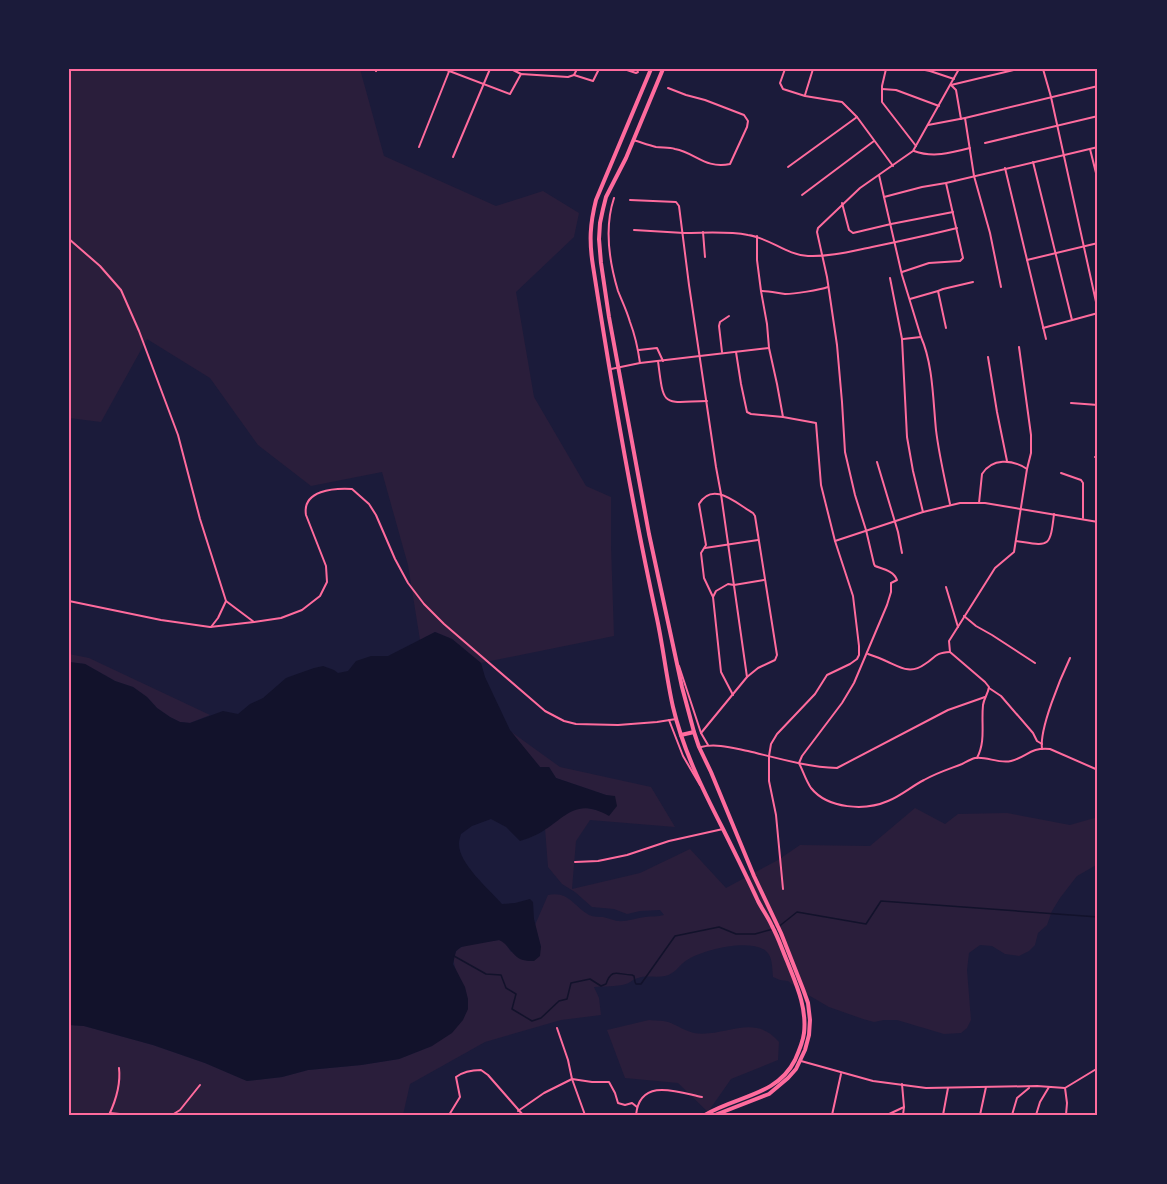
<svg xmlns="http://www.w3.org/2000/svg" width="1167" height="1184" viewBox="0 0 1167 1184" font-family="'Nunito Sans',sans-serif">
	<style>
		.green { fill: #2a1e3b }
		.water { fill: #12122b }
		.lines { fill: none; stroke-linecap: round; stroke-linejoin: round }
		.stream { stroke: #12122b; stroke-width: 1.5 }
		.minor { stroke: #ff6b9d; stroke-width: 2 }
		.primary { stroke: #ff6b9d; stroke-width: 4 }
		.neatline { fill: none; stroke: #ff6b9d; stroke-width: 2 }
	</style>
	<rect width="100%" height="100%" fill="#1b1b3a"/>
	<g class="green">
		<path d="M69,69H360L384,156L496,206L543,191L579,213L574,237L516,292L534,397L586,486L611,497V546L614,636L481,663L452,639L435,632L420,640L408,565L382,472L311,486L258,445L210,378L147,339L101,422L69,418Z"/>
		<path d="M69,654L89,658L210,715L190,723L180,722L170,717L157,708L147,697L133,687L115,681L85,664L69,662Z"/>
		<path d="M510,731L560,767L651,787L675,827L590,820L576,841L572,889L640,873L690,849L726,888L778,860L800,845L870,846L915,808L945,824L958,814L1007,813L1070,825L1098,817V864L1077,876L1060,898L1052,911L1047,925L1038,933L1035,945L1029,951L1019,956L1005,954L992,946L980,945L969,953L967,970L971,1020L967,1028L961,1033L944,1034L897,1020H884L874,1022L863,1019L829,1007L798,989L788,981L780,980L773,977C772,968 773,957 766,951C749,938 703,950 687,960C679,965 675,974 665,976C656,978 646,975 638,978C633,979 630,983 626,984C616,987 604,986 594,987L599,998L601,1015L561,1020L485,1042L410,1084L403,1115H69V1025L84,1026L153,1045L205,1063L247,1081L282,1077L308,1070L361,1065L399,1059L432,1046L458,975C442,941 475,944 499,940L504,941L511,952L541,947L535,925L548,895C569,891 573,906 589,915C594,917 598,917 603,917C608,918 612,920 617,921C627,922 636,918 645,917C652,916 657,917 664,915L660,910L640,911L627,914L614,909L592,907L575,892L562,884L548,867L545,828L572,810L582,807L600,811L615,797L606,795L556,778L549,767H540Z"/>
		<path d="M649,1020C655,1021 662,1020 668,1022C677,1025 685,1031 694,1033C725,1038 754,1012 779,1042L778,1060L731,1079L708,1112L678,1083L625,1078L607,1030Z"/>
	</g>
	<path class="water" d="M435,632L452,639L481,663L485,677L510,730L540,767H549L556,778L606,795L615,796L617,806L609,816C575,796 565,819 538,834C532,837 526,839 520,841L506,827L491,819L472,826L461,834C460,837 459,841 459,844C459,864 489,889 502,904L515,903L530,899L533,902L534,919L541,947L540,956L534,961C530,961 526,961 523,960C512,957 509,944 499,940L461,947L456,951L453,964L465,987L468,999V1009L463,1020L452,1033L432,1046L399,1059L361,1065L308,1070L282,1077L247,1081L205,1063L153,1045L84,1026L69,1025V662L85,664L115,681L133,687L147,697L157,708L170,717L180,722L190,723L223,711L238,714L250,704L263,698L286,678L297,674L314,668L323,666L334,670L338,673L348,671L356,661L371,656H388Z"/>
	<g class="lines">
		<path class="stream" d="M454,956L486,974L501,975L506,988L516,994L512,1009L532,1021L541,1018L559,1001L567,999L571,983L590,979L601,986L606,984C612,967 618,975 632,975L634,976L635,982L636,984H641L675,936L719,927L736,934H755L777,928L797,912L866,924L881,901L1098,917"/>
		<g class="minor">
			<path d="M444,69L510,94L521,74L568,77L574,75L577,69"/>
			<path d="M511,69L521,74"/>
			<path d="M624,69L636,73L638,72"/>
			<path d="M785,69L780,83L783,89L805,96L842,102L857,117L893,166"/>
			<path d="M886,69L882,86V102L916,146"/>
			<path d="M920,69L930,71L954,79"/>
			<path d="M959,69L913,151L860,188L818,228L817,232L827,277L837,345L842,402L845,452L855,495L866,530L874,564L875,566C883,569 894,571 897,580L891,583V592L887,605L854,683L842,703L802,756L799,763C803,771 806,781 811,788C828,809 865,811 888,801C901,796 912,786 924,780C936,773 949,769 962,764C966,762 971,759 975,758C986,756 999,764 1011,761C1027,757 1030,747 1050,749L1098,770"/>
			<path d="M1043,69L1051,97L1098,311"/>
			<path d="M376,71L377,69"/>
			<path d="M574,75L593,81L599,69"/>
			<path d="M882,89L896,90L939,106"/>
			<path d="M805,95L813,69"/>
			<path d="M965,118L974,176L990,233L1001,287"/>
			<path d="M961,119L956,90L951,85L1018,69"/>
			<path d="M928,125L965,118L1098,86"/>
			<path d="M633,140C640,142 648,145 656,147C662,148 669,147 675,149C696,153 705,169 730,164L747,127L748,121L744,115L705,100L686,95L668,88"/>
			<path d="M985,143L1098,116"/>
			<path d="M419,147L450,69"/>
			<path d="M1090,149L1098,181"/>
			<path d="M914,151C933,158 951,153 970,148"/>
			<path d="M453,157L490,69"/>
			<path d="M1033,162L1072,320"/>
			<path d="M788,167L857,117"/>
			<path d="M1005,168L1046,339"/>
			<path d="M879,175L884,197L922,187L946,183L1098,147"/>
			<path d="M802,195L874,141"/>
			<path d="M884,197L902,275L921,337C933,364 933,400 936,430C939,455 945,480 950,504"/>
			<path d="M614,198C604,228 609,261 618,291C622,301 627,311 630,322C635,335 638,349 640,363"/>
			<path d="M630,200L676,202L679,206L689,285L716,467L721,494L747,677"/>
			<path d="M842,203L849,230L853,233L891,224L953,212"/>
			<path d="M634,230C650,231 667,232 684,233C706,233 727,231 748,235C770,238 786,255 808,256C829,257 852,251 872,247C901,241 929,235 957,228"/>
			<path d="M703,232L705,257"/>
			<path d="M757,236V260L761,291L767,324L769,348L777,384L783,417"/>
			<path d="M69,239L100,266L121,290L139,331L178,435L200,519L226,601L254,622"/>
			<path d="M1027,260L1098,243"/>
			<path d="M902,272L929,263L960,261L963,258L946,183"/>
			<path d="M890,278L902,339L907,437L913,471L923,512"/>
			<path d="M761,291C769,291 777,293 785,294C795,294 819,290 828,287"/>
			<path d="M938,291L946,328"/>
			<path d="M910,299L938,291L943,289L973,282"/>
			<path d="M1043,328L1098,313"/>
			<path d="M903,339L921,337"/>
			<path d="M1019,347L1031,435V453L1027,469"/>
			<path d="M639,350L657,348L663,361"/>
			<path d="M722,352L719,326L720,322L729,316"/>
			<path d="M736,352L741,384L747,412L751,414L783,417L816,423L821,485L835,541L853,596L859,646V655L857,659L850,664L827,675L815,694L777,734L771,744L769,756V781L776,815L783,889"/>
			<path d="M988,357L997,412L1007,461"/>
			<path d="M658,361C664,409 662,402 707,401"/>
			<path d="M611,369L640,363L769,348"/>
			<path d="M1071,403L1098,405"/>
			<path d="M1095,457H1098"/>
			<path d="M877,462L898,532L902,553"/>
			<path d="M1061,473L1081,480L1083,483V518"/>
			<path d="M835,541L923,512L960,503H985L1098,522"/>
			<path d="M1016,541C1049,546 1050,549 1054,514"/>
			<path d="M705,548L758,540"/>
			<path d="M946,587L958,627"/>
			<path d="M69,601L161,620L210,627L254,622L281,618L302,610L320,596L327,582L326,566L306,515C302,490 334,488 352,489L369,504L376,515L395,559L408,583L424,604L444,624L545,711L564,721L576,724L618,725L657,722L676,719"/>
			<path d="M964,616L976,626L992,635L1035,663"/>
			<path d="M211,627L218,618L226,601"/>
			<path d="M868,654C874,656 880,658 886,661C900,667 910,675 925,664C936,657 934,653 950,652"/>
			<path d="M679,666L701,733L708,745"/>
			<path d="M989,688L1001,696L1033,733L1037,741L1042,744"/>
			<path d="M733,695L721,672L713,597L716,591L728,584L734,585L764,580"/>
			<path d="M669,720L683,756L700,785"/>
			<path d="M701,733L747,677L758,668L775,660L777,655L755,516L753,513C737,504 713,480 699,504L706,545L701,553L704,578L713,597"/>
			<path d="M701,747C716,743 733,748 748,751C777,758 807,767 837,768L948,710L985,697"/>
			<path d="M1042,749C1039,729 1061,677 1070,658"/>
			<path d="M977,758C986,741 981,724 983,705C984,698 988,694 989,687L985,682L950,652L949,641L995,568L1014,552L1027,469C1012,459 992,458 982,474L979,503"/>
			<path d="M575,862L598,861L627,855L669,841L723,829"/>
			<path d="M557,1028L568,1060L572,1079L585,1115"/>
			<path d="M801,1061L873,1081L926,1088L1037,1086L1065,1088L1098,1068"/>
			<path d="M1065,1088L1067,1103L1066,1115"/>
			<path d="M518,1111L544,1093L572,1079L592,1082H609L615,1093L618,1103L625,1105L632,1103L637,1107"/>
			<path d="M110,1113L129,1115"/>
			<path d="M109,1115C116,1100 121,1085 119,1068"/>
			<path d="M172,1115L180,1110L200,1085"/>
			<path d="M449,1115L460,1097L456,1077C464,1071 472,1070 481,1070L488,1075L523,1115"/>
			<path d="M636,1115C640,1077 678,1092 702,1097"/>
			<path d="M832,1115L841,1074"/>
			<path d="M887,1115L904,1107L902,1084"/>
			<path d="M903,1115L904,1107"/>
			<path d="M943,1115L948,1088"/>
			<path d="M980,1115L986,1087"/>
			<path d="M1012,1115L1017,1098L1029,1088"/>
			<path d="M1036,1115L1040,1102L1049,1087"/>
		</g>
		<g class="primary">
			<path d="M651,69L596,200C590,224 589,241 593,266C611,382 631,499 656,614C663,645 666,676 673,707C683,750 703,790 723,829C735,853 747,877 758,901C762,909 768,917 772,926C778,937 782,949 787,961C796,984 807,1007 804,1033C803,1042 799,1051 795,1060C777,1096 736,1096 705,1115"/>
			<path d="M663,69L626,158L606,197L603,209L600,223L599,239L601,263L609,317L649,534L682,687L694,732L699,747L711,772L754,876L781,933L803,989L808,1003L810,1020L809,1035L805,1050L796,1069L788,1078L769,1094L715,1115"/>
			<path d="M681,735L694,732"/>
		</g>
	</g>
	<rect width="1167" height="1184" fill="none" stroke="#1b1b3a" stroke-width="141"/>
	<rect x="70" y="70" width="1026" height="1044" class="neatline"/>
</svg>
